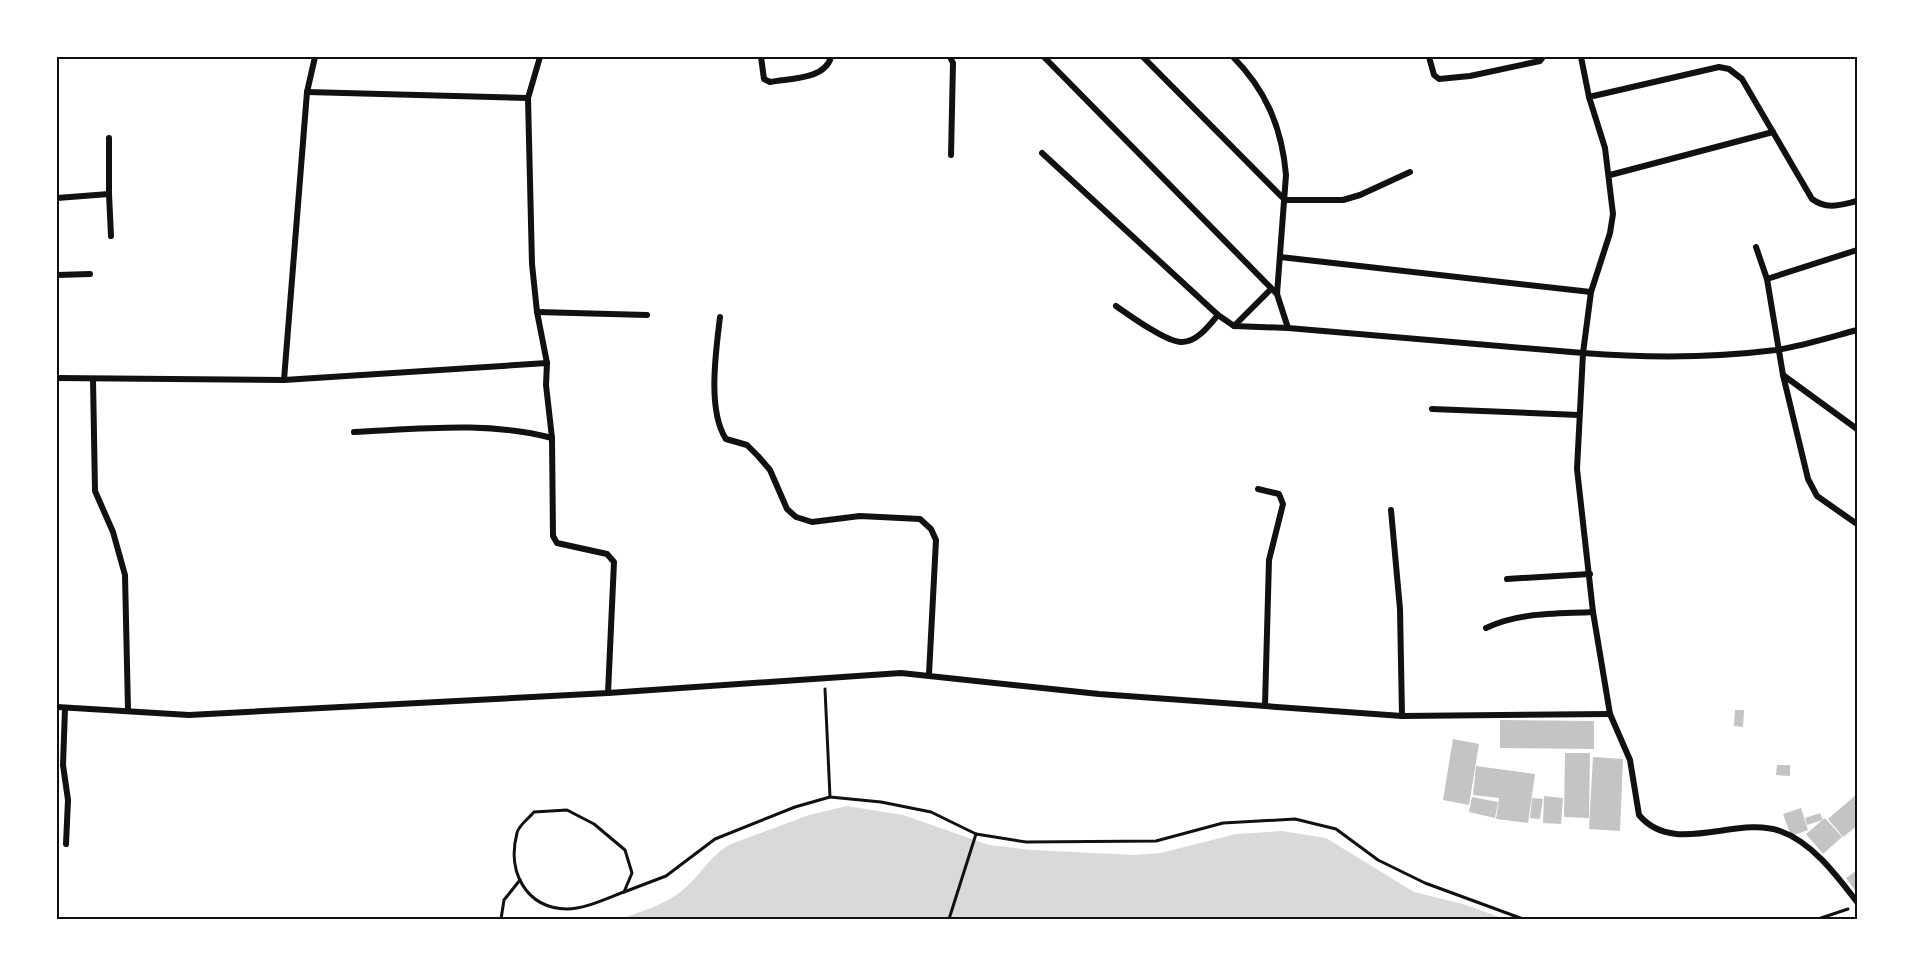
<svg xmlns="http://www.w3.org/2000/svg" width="1914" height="976" viewBox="0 0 1914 976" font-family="'Nunito Sans',sans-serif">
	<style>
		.water { fill: #d9d9d9 }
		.building { fill: #c4c4c4 }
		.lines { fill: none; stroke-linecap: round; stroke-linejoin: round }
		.path { stroke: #111; stroke-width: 3 }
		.minor { stroke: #111; stroke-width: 6 }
		.neatline { fill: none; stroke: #111; stroke-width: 2 }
	</style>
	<rect width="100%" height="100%" fill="#fff"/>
	<path class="water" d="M847,806L903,815L989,845L1032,850L1135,855L1161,853L1236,834L1282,831L1326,838L1414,892L1463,904L1505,919H621C642,911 667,904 684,889C702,874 709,856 731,844L809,815Z"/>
	<g class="building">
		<path d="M1735,710H1744L1743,727L1734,726Z"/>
		<path d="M1500,720L1594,721V749L1500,748Z"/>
		<path d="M1453,739L1479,744L1469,805L1443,800Z"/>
		<path d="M1565,753H1590L1589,818L1564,817Z"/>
		<path d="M1593,757L1623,759L1620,831L1589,829Z"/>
		<path d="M1777,765H1790V776L1776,775Z"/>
		<path d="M1476,766L1535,774L1528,823L1496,819L1499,798L1473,795Z"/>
		<path d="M1857,794V826L1843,837L1828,819Z"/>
		<path d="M1544,796L1563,798L1561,824L1543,823Z"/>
		<path d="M1472,797L1498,802L1495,818L1469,812Z"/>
		<path d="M1532,798L1543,799L1540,819L1530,818Z"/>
		<path d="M1801,808L1808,830L1791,836L1783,814Z"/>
		<path d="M1820,813L1823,820L1807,825L1805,818Z"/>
		<path d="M1825,818L1842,837L1823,854L1806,834Z"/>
		<path d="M1857,870V893L1846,878Z"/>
	</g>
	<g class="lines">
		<g class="path">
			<path d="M825,689L830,797L881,802L931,812L976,834L1026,842L1156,841L1223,823L1295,819L1336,829L1378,860L1425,883L1523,919"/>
			<path d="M567,810L594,824L625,850L632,873L624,892C607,898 585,909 567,909C525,908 507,871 517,833C518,826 529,818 534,812Z"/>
			<path d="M624,892L666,876L715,839L795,807L830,797"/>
			<path d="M501,919L504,900L520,880"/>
			<path d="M949,919L976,834"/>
			<path d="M1818,919L1848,909"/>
		</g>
		<g class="minor">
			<path d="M540,57L528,98L532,264L537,312L547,363L546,385L552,438L553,536L557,543L607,554L614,562L608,693"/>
			<path d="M761,57L764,79L770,82C789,78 825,80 831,57"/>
			<path d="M950,57L953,63L951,155"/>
			<path d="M1044,57L1277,294"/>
			<path d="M1143,57L1285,200"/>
			<path d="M1233,57C1266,90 1282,128 1286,175L1277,294L1288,328L1583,353L1577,469L1593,612L1610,714L1630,760L1639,815C1674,857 1737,815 1780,831C1812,842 1837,876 1857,902"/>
			<path d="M1429,57L1434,75L1439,79L1470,76L1540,61L1543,57"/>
			<path d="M1581,57L1589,97L1605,148L1613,214L1610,233L1591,292L1583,353C1648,358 1712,358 1776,350C1803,346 1831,337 1857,330"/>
			<path d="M307,92L528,98"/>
			<path d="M1589,97L1719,67L1729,69L1742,79L1812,199C1827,210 1840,205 1857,201"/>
			<path d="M1042,153L1218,315L1234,326L1288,328"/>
			<path d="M1610,175L1773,132"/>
			<path d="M109,194L111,236"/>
			<path d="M57,198L109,194V138"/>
			<path d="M1285,200H1343L1360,195L1410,172"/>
			<path d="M1756,247L1767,279L1783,375L1808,479L1817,496L1857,524"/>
			<path d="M1280,257L1591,292"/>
			<path d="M57,275L90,274"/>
			<path d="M1767,279L1857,250"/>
			<path d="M1116,306C1129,315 1166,342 1181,342C1196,343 1209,326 1218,315"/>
			<path d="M537,312L647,315"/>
			<path d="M720,317C716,351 707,410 726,439L747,445L758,456L770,470L787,509L796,517L812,522L860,516L920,519L931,529L936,540L929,674"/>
			<path d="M1234,326L1271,289"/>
			<path d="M1783,375L1857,429"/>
			<path d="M57,378L284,380L547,363"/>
			<path d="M93,379L95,491L113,532L125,575L128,710"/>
			<path d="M284,380L307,92L315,57"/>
			<path d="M1432,409L1579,415"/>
			<path d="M354,432C420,429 488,421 552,438"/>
			<path d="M1258,489L1279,494L1283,504L1269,560L1265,705"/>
			<path d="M1391,510L1400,609L1402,716"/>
			<path d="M1507,579L1590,574"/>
			<path d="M1486,628C1520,612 1556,614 1593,612"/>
			<path d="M57,707L189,715L608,693L901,673L1099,694L1402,716L1610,714"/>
			<path d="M65,709L63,765L68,800L66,844"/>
		</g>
	</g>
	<rect width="1914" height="976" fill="none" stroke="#ffffff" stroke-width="117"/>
	<rect x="58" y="58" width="1798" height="860" class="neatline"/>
</svg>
